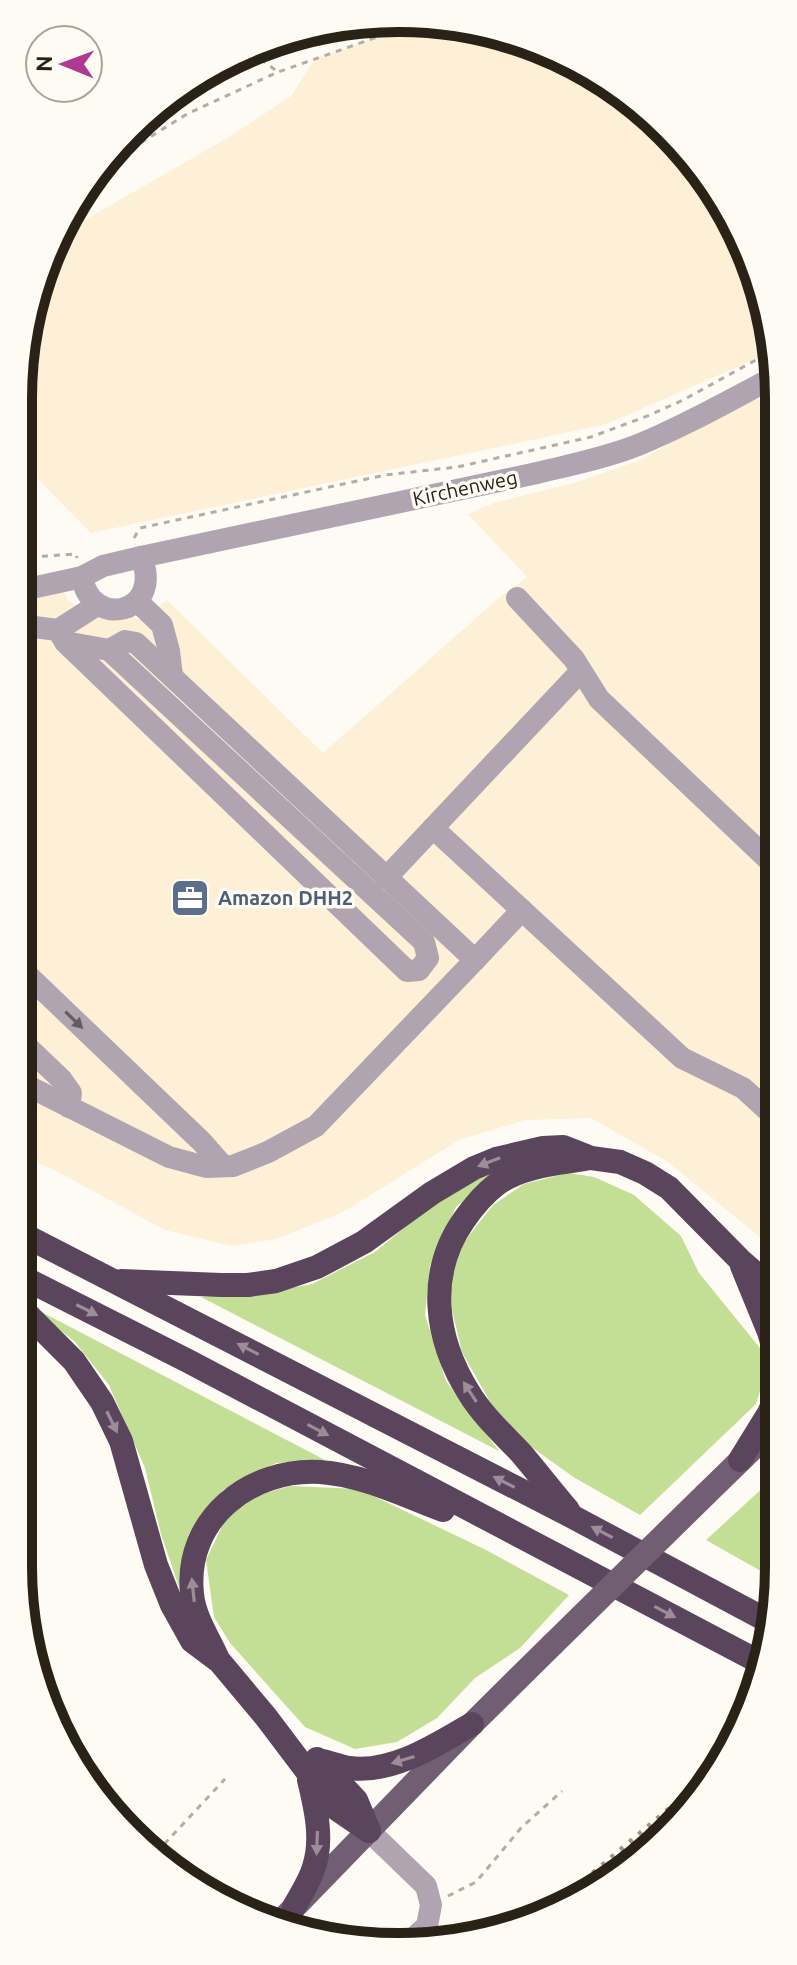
<svg xmlns="http://www.w3.org/2000/svg" width="797" height="1965" viewBox="0 0 797 1965" font-family="Ubuntu,sans-serif">
	<style>
		.built { fill: #feefd7 }
		.green { fill: #c3df95 }
		.lines { fill: none; stroke-linecap: round; stroke-linejoin: round }
		.path { stroke: #b2ada5; stroke-width: 3; stroke-dasharray: 6 6; stroke-linecap: butt }
		.minor { stroke: #b0a4b1; stroke-width: 22 }
		.major { stroke: #725e73; stroke-width: 24 }
		.highway { stroke: #5b455d; stroke-width: 24 }
		.rail { stroke: #9d978e; stroke-width: 5; stroke-dasharray: 4 8; stroke-linecap: butt }
		.major-bridge { stroke: #725e73; stroke-width: 24 }
		.oneway { fill: #665c5c }
		.oneway2 { fill: #9c8d99 }
		.labels { text-anchor: middle; stroke-width: 7; stroke-linejoin: round; paint-order: stroke }
		.street-label { font-size: 20px; fill: #2a2216; stroke: #fefaf4 }
		.service-label { font-size: 20px; font-weight: bold; fill: #4e5e75; stroke: #fefaf4; text-anchor: start }
		.rim { fill: none; stroke: #2a2216; stroke-width: 10 }
	</style>
	<rect width="100%" height="100%" fill="#fefaf4"/>
	<g class="built">
		<path d="M414,24L520,38L610,82L685,148L740,231L776,348V359L769,353L607,424L91,533L18,459V399L38,277L64,232L229,137L291,96L315,59Z"/>
		<path d="M758,399L776,402L778,1252L668,1162L591,1118L525,1120L459,1140L343,1212L276,1239L232,1246L165,1230L56,1171L18,1154V608L35,596L62,587L68,601L79,607L85,601L141,620L167,600L323,753L498,599L527,577L468,514L494,503L577,482L638,461L746,402Z"/>
	</g>
	<g class="green">
		<path d="M487,1171L492,1176L456,1207L430,1265L425,1315L446,1381L499,1451L201,1297L262,1293L312,1284L375,1252L444,1195Z"/>
		<path d="M568,1173L594,1177L634,1195L681,1236L699,1273L764,1353L765,1375L756,1404L640,1515L575,1478L527,1444L493,1407L462,1352L452,1310L449,1276L464,1242L493,1205L524,1184Z"/>
		<path d="M32,1307L325,1460L276,1463L223,1490L189,1534L179,1587L161,1534L145,1468L109,1385L75,1342Z"/>
		<path d="M779,1473V1566L777,1580L706,1540Z"/>
		<path d="M290,1486L359,1489L486,1550L569,1595L520,1648L475,1678L437,1718L397,1742L355,1749L305,1727L230,1643L214,1617L206,1560L227,1516L259,1495Z"/>
	</g>
	<g class="lines">
		<g class="path">
			<path d="M251,52L278,72"/>
			<path d="M100,168L187,114L278,72L414,24"/>
			<path d="M134,538L140,528L385,475L457,467L591,437L650,415L683,400L776,349"/>
			<path d="M18,558L76,554L77,558"/>
			<path d="M156,1853L225,1779"/>
			<path d="M448,1896L476,1882L521,1828L562,1791"/>
		</g>
		<g class="minor">
			<path d="M141,557L537,473C570,465 605,458 638,445C685,426 730,400 776,376"/>
			<path d="M141,557C165,613 91,631 82,577L103,566Z"/>
			<path d="M18,591L82,577"/>
			<path d="M517,598L574,659L599,699L777,868"/>
			<path d="M137,601L162,625L169,651L172,676"/>
			<path d="M18,625L58,630L97,605"/>
			<path d="M58,630L65,642L109,650L424,942L428,958L419,970L407,971L65,642"/>
			<path d="M581,671L433,828L682,1058L743,1088L778,1120"/>
			<path d="M386,878L433,828"/>
			<path d="M475,960L522,910"/>
			<path d="M18,966L202,1142L223,1166"/>
			<path d="M18,1038L61,1079L71,1093L69,1107"/>
			<path d="M18,1081L169,1157L206,1167L233,1166L268,1152L316,1126L475,960L136,643L125,641L109,650"/>
			<path d="M369,1831L426,1886L431,1905L427,1926L409,1942"/>
		</g>
		<g class="major">
			<path d="M706,1494L779,1423"/>
			<path d="M281,1921L472,1724L553,1644"/>
		</g>
		<g class="highway">
			<path d="M18,1232L573,1517L770,1622"/>
			<path d="M742,1266L769,1332L778,1363"/>
			<path d="M18,1275L188,1361L763,1664"/>
			<path d="M121,1281L221,1285H248L276,1281L317,1267L364,1242L432,1193L474,1168L496,1159L543,1148L563,1147L591,1158L620,1162L645,1173L669,1188L740,1260L778,1293"/>
			<path d="M18,1305L74,1361L102,1402L121,1441L156,1565L172,1605L192,1641L220,1662L266,1717L334,1807L369,1831"/>
			<path d="M740,1460L769,1413L779,1391"/>
			<path d="M568,1510C552,1491 537,1472 521,1453C503,1434 483,1416 469,1393C435,1339 426,1274 464,1220C473,1207 484,1194 497,1184C522,1166 556,1164 585,1159"/>
			<path d="M217,1657C208,1637 194,1616 192,1594C184,1519 250,1468 320,1472C363,1475 403,1495 443,1510"/>
			<path d="M317,1759L356,1800L369,1831"/>
			<path d="M318,1760C328,1762 339,1766 349,1768C392,1774 436,1745 472,1724"/>
			<path d="M294,1907C301,1894 310,1881 314,1867C323,1839 316,1809 309,1780"/>
		</g>
		<path class="rail" d="M547,1912L716,1769"/>
		<path class="major-bridge" d="M553,1644L706,1494"/>
	</g>
	<defs><path id="oneway-solid" d="M-6-.8H1V-3.2L6.5 0L1 3.2V.8H-6Z" transform="scale(2)"/></defs>
	<use class="oneway" href="#oneway-solid" transform="translate(74 1020) rotate(44)"/>
	<g class="oneway2">
		<use href="#oneway-solid" transform="translate(489 1162) rotate(159)"/>
		<use href="#oneway-solid" transform="translate(87 1310) rotate(27)"/>
		<use href="#oneway-solid" transform="translate(248 1349) rotate(-153)"/>
		<use href="#oneway-solid" transform="translate(470 1392) rotate(-123)"/>
		<use href="#oneway-solid" transform="translate(112 1422) rotate(64)"/>
		<use href="#oneway-solid" transform="translate(318 1430) rotate(28)"/>
		<use href="#oneway-solid" transform="translate(504 1482) rotate(-153)"/>
		<use href="#oneway-solid" transform="translate(602 1532) rotate(-152)"/>
		<use href="#oneway-solid" transform="translate(193 1590) rotate(-96)"/>
		<use href="#oneway-solid" transform="translate(665 1612) rotate(28)"/>
		<use href="#oneway-solid" transform="translate(403 1760) rotate(163)"/>
		<use href="#oneway-solid" transform="translate(317 1843) rotate(92)"/>
	</g>
	<defs>
		<symbol id="office-square" viewBox="-11 -11 22 22"><rect x="-9" y="-9" width="18" height="18" rx="4" fill="#5c6f8a" stroke="#fefaf4"/><path d="M-6-3h4V-5.5h4V-3h4V5H-6ZM-1-4.5V-3h2v-1.5ZM-6 0V1H6V0Z" fill="#fff"/></symbol>
	</defs>
	<g fill-rule="evenodd">
		<use href="#office-square" x="168" y="876" width="44" height="44"/>
	</g>
	<g class="labels">
		<g class="street-label">
			<text transform="translate(465 488) rotate(-12)" y="7">Kirchenweg</text>
		</g>
		<g class="service-label">
			<text x="218" y="905">Amazon DHH2</text>
		</g>
	</g>
	<path d="M0 0H797V1965H0ZM398 32H399A366 366 0 0 1 765 398V1567A366 366 0 0 1 399 1933H398A366 366 0 0 1 32 1567V398A366 366 0 0 1 398 32Z" fill="#fefaf4" fill-rule="evenodd"/>
	<path class="rim" d="M398 32H399A366 366 0 0 1 765 398V1567A366 366 0 0 1 399 1933H398A366 366 0 0 1 32 1567V398A366 366 0 0 1 398 32Z"/>
	<g transform="translate(64 64) rotate(271)"><circle r="38" fill="#fefaf4" stroke="#a9a49b" stroke-width="2"/>
	<path d="M0-6L14 30L0 20L-14 30Z" fill="#af398f"/>
	<text y="-12" font-size="22" font-weight="bold" text-anchor="middle" fill="#2a2216">N</text>
	</g>
</svg>
